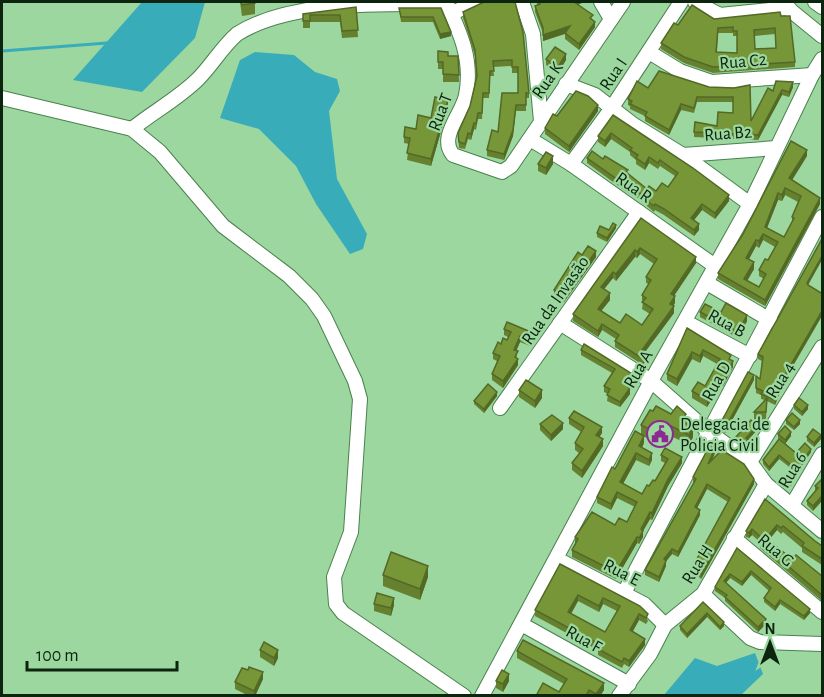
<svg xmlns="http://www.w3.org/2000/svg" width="824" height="697" viewBox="0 0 824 697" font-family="'Alegreya Sans',sans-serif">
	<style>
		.water { fill: #39acb9 }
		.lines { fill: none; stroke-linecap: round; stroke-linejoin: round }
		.stream { stroke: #39acb9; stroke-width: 3 }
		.minor-casing { stroke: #4a814e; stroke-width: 16 }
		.minor { stroke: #fff; stroke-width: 14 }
		.wall { fill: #65812f; fill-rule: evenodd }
		.shaded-wall { fill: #536926 }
		.building { fill: #769637; stroke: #536926; stroke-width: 1.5; fill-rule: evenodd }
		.labels { text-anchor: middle; stroke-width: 4.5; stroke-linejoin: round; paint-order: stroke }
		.street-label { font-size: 18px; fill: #0d240f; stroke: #9cd79f }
		.poi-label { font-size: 18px; fill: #0d240f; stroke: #9cd79f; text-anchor: start }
	</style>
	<rect width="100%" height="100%" fill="#9cd79f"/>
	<g class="water">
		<path d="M142,2H205L195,38L142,92L73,80Z"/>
		<path d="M255,52L294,55L315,72L337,79L340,91L329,111L337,179L367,234L363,249L350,254L316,204L296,166L259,129L220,118L240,60Z"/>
		<path d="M755,653L763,674L741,695H664L695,658L717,666Z"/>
	</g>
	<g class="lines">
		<path class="stream" d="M2,51L107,43"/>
		<defs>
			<g id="minor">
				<path d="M446,2C460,32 473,60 466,95C462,115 438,137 453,155L502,172L511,166L623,2"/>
				<path d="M522,2L533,34L541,121"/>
				<path d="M601,2L611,19"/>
				<path d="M695,2L720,15L789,8"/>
				<path d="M815,2L822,7"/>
				<path d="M784,5L822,36"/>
				<path d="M453,13L475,2"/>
				<path d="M649,52L680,71L712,82L812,75"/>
				<path d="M566,84L595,95L634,125L683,155L776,148"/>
				<path d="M2,98L132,129L160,152L223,226L289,276L312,299L324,316L355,381L360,399L351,532L334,577L336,604L343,613L464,696"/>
				<path d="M132,129C153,112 179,98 198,79C212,65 222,47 237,34C291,0 383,4 447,4"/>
				<path d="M530,139L571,164L715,266"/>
				<path d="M683,155L750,204"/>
				<path d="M571,164L611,109L681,2"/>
				<path d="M707,283L770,320"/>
				<path d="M686,322L750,356"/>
				<path d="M560,323L651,381L709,432L750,462L766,484L822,531"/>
				<path d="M500,408L639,212"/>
				<path d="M750,462L822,347"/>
				<path d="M792,505L822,454"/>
				<path d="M734,538L822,612"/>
				<path d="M557,559L644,604L665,625"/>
				<path d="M624,593L822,217"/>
				<path d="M703,594L750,638L760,642L822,644"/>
				<path d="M523,625L629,684"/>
				<path d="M482,696L651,381L750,204L812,75L822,59"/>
				<path d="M619,696L650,654L665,625L703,594L766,484"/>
			</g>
		</defs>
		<use href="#minor" class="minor-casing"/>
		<use href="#minor" class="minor"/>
	</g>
	<g class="wall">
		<path d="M240,2H255V14L242,16Z"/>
		<path d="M515,2L529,93V98H526V111H516L513,136L504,160L487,156V150L518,93V73H512V66L493,67L494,76H490L489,98H483L482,119H478L476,130L474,129L471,140L468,139L465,149L459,148L458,133L470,106L476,78L475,56L463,18V12Z"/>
		<path d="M536,2H584L578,4L593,20L595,27L579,50L565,39V34L543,41V33L535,12V6L538,5Z"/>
		<path d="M356,7L358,37L342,38L340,22H310V28H303V14Z"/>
		<path d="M399,8H441L451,36L440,39L433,22H401Z"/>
		<path d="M780,12L795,62V67L713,73L684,63L661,49V43L678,25L714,19ZM718,33H733V36H737V53L717,52ZM775,34L776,48L755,49V36Z"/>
		<path d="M438,51L448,56H458L459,82H443V69H438Z"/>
		<path d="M546,59L566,60L558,73L546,65Z"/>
		<path d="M709,87L734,88L751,121L773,91L793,87L789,97L782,95L758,140L694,137V132L717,126L733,113V102H697L694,113L681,110L669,135L645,121V116L630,109V106L628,105V99L648,88Z"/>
		<path d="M448,107L431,166L407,160L409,144L404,143V137Z"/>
		<path d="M598,111L569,152L545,134V128L557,116Z"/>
		<path d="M613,115L729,201L715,219L702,210L694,220L699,230L694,236L664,215L655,210L654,212L647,206V203L624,190L587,163V158L603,159L628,174L647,189L656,191L668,187L675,176L660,166L658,169L649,163L645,170L636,164V160L630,155V152L611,139L605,147L598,142V136Z"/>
		<path d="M807,156L792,180L820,204L765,306L718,279V273ZM785,195L798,202L792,217V223L784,237L767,228L778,200L782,201ZM763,240L775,247L768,260L759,270V276L764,279L759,287L747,281L754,269L748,260L756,246L759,248Z"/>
		<path d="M538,164H553L546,175L538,171Z"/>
		<path d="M641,218L696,263L674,296L675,303L673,306L674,313L645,352L647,359L643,365L615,347V341L616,339L602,330L598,337L573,321V314ZM640,254L654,264L646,277V283L649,284L642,295V301L643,302L642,309L650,314L642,325L620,323L601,311L610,300L604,289L613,278L616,281L635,257L637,258Z"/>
		<path d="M616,228L607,242L597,237V233Z"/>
		<path d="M582,255L596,257L564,302L554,296V290Z"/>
		<path d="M808,285L786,378L775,405L767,401L766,419L754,420V412L765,400L761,399V395L756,393V376L760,379L762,361L758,359V354Z"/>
		<path d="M700,312H721L747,321L738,338L700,317Z"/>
		<path d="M687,328L731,360L733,367L723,386L721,385L707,407L692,398V391L705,386L717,364L703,356L700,363L692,359L677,386L667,380V374Z"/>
		<path d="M504,329L533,339L530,346L520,342L516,351L518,365L503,388L492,380V374L497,361L493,359V353L501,344L507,340L508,337L504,335Z"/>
		<path d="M581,350L634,381L630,388V394L620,407L607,401L608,394L604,392V386L612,373L581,355Z"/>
		<path d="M754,380L725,433L720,429V424Z"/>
		<path d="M519,390L542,398L535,408L519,397Z"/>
		<path d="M497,396L484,413L474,404V401Z"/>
		<path d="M794,405L808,409L802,416L794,409Z"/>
		<path d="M569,418L602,433L599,437L603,446L582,478L572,470V463L579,453L575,450V443L581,432L569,424Z"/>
		<path d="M786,420L800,424L794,430L786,424Z"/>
		<path d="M686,423L693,437L689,445L671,436L665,447L641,435V425Z"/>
		<path d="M540,424L563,429L551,441L540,430Z"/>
		<path d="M757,430L748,440V443L744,447L736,441V437Z"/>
		<path d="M778,434L791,436L785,443L796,453L811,452L797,473L779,459L769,471L763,464V460L779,439L778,438Z"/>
		<path d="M807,437L821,439L814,447L807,441Z"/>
		<path d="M644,443L642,448L652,460L649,466L636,460L623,484L642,494L655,481L665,463L661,461V455L682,463L668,486L652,520L650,519L643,531V537L639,544L637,543L616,579L572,557V550L575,544V537L615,525L627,522L635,507L617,498L611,510L597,503V497L615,469Z"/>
		<path d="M716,451L712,460L754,484L701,579L693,571V566L728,502L707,489L697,508L700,515L678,557L672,554L666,561V566L659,582L645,575V570L694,483L693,482V477Z"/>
		<path d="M783,478L794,482L789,488L783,482Z"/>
		<path d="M822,482L813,511L807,505V501L815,491V486Z"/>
		<path d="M765,499L815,541L822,546V565L802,552V548L783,532L781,534L777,530L769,540L792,559L822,576V601L760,548V542L752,535L749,538L746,537V531Z"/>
		<path d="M737,548L810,613L804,620L780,604L775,611L764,602V598L769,591L751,575L742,586L730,578L726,583L766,624L758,632L725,601V598L715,591V587Z"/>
		<path d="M560,564L640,606L648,621L646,624L639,620L633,631L645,645L629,667L624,664L622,668L598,655V650L535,616V610ZM578,601L599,612L603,604L617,611L605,632L571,614Z"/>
		<path d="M383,575L428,577L420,600L383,586Z"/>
		<path d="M703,602L724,626L720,630L707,617L687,638L680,630V626Z"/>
		<path d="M374,604L394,605L391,616L374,611Z"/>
		<path d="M260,650L278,658L274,666L260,657Z"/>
		<path d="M517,651L604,690L600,696H536L559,692L564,684L517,658Z"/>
		<path d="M263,679L255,696H249L235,689V682Z"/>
		<path d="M496,681H509L503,692L496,688Z"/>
	</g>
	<g class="shaded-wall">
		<path d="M573,2H584L573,7Z"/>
		<path d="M595,22V27L579,50V44Z"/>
		<path d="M570,26V32L543,41V35Z"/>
		<path d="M451,32V36L440,39V34Z"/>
		<path d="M566,54V60L558,73V67Z"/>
		<path d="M793,82V87L789,97V92Z"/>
		<path d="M782,90V95L758,140V135Z"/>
		<path d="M448,100V107L431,166V159Z"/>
		<path d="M681,104V110L669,135V130Z"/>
		<path d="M516,105L513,136L504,160V154Z"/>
		<path d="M598,105V111L569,152V146Z"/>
		<path d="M474,123V129L471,140V134Z"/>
		<path d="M611,133V139L605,147V141Z"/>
		<path d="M807,150V156L789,185V178Z"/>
		<path d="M553,156V164L546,175V168Z"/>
		<path d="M649,157V163L645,170V164Z"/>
		<path d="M785,188V195L782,201V195Z"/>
		<path d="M778,193V200L765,233V227Z"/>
		<path d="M729,195V201L715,219V213Z"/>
		<path d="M820,198V204L765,306V300Z"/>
		<path d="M702,204V210L691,224V218Z"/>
		<path d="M699,224V230L694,236V230Z"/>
		<path d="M616,225V228L607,242V238Z"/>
		<path d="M763,234V240L759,248V241Z"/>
		<path d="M756,240V246L746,265V258Z"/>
		<path d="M640,248V254L637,258V252Z"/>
		<path d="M635,250V257L616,281V274Z"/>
		<path d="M596,251V257L564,302V296Z"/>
		<path d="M822,256V260L807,287V283Z"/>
		<path d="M696,257V263L671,300V294Z"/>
		<path d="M754,262V269L744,286V279Z"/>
		<path d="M613,272V278L601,293V287Z"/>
		<path d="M610,293V300L598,315V309Z"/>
		<path d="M675,296V303L670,310V304Z"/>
		<path d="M674,306V313L642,356V350Z"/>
		<path d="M822,311V316L786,378L775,405V400L786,373Z"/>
		<path d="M747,315V321L738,338V332Z"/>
		<path d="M602,324V330L598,337V331Z"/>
		<path d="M533,333V339L530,346V340Z"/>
		<path d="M520,336V342L514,356V350Z"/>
		<path d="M703,350V356L700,363V356Z"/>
		<path d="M692,352V359L677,386V379Z"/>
		<path d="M647,353V359L643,365V359Z"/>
		<path d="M518,359V365L503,388V381Z"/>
		<path d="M733,361V367L723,386V380Z"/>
		<path d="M634,375V381L628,391L630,388V394L620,407V402Z"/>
		<path d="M754,375V380L725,433V428Z"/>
		<path d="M721,379V385L707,407V400Z"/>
		<path d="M542,390V398L535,408V401Z"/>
		<path d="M497,392V396L484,413V409Z"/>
		<path d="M808,405V409L802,416V412Z"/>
		<path d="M686,414V424L681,421Z"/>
		<path d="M800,420V424L794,430V427Z"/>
		<path d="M563,423V429L551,441V435Z"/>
		<path d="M671,426V436L665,447V437Z"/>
		<path d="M757,426V430L748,440V443L744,447L746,438Z"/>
		<path d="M602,427V433L596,442V435Z"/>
		<path d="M693,427V437L689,445V435Z"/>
		<path d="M791,432V436L785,444V440Z"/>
		<path d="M821,435V439L814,447V443Z"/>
		<path d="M644,436V443L639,453V446Z"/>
		<path d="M603,439V446L582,478V471Z"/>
		<path d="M716,446V451L708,469V464Z"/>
		<path d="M811,449V452L797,473V470Z"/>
		<path d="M636,453V460L620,489V482Z"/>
		<path d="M652,453V460L649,466V460Z"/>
		<path d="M779,455V459L769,471V467Z"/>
		<path d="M682,457V463L668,486L652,520V513L668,479Z"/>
		<path d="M794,478V482L789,488V484Z"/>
		<path d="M754,479V484L701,579V574Z"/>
		<path d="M707,484V489L695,512V507Z"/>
		<path d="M617,492V498L611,510V504Z"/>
		<path d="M822,496V501L813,511V506Z"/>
		<path d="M700,510V515L678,557V552Z"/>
		<path d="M650,512V519L643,531V537L639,544L641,529Z"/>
		<path d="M777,525V530L766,543V538Z"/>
		<path d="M752,529V535L749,538V533Z"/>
		<path d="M637,537V543L616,579V572Z"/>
		<path d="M672,549V554L664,564V559Z"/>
		<path d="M666,561V566L659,582V577Z"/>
		<path d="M428,566V577L420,600V589Z"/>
		<path d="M751,571V575L742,586V582Z"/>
		<path d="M730,574V578L724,585V581Z"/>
		<path d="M578,595V601L568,619V612Z"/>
		<path d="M394,598V605L391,616V608Z"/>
		<path d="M603,598V604L599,612V606Z"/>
		<path d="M780,600V604L775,611V607Z"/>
		<path d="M810,609V613L804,620V616Z"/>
		<path d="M707,613V617L687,638V634Z"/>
		<path d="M639,614V620L630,636V630Z"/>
		<path d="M766,619V624L758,632V627Z"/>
		<path d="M724,622V626L720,630V627Z"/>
		<path d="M645,639V645L642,649L629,667V661Z"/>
		<path d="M278,650V658L274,666V658Z"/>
		<path d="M263,672V679L255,696H254V691Z"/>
		<path d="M509,674V681L503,692V684Z"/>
		<path d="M604,683V690L600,696H596V694Z"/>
	</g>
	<g class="building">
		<path d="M241,2H255V3L242,5Z"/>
		<path d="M484,2H515L523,32L529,93H526V105H516L513,130L504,154L487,150L492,130L498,132L502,93H518V67H512V60L493,61L494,71H490L489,93H483L482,113H478L476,124L474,123L471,134L468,133L465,144L459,142L458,133L470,106L477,76L475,50L463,12Z"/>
		<path d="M539,2H574L593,15L590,18L595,22L579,44L565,33L570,26L543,35V28L535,6L540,4Z"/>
		<path d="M692,5L714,19L780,12L781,16H790L795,62L713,67L684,57L661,43L674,23L678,25ZM733,27V31H737V53L716,52L718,28ZM775,28L776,48L755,49L754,30Z"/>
		<path d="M356,7L358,30L342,31L340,15H310V21H303V14Z"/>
		<path d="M399,8H441L451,32L440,34L433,17H401Z"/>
		<path d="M555,47L566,54L558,67L546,59Z"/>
		<path d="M438,51L448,52V56H458L459,75L443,74V62H438Z"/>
		<path d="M659,71L709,87L734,88L750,85L751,121L768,88L773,91L776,81L793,82L789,92L782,90L758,135L694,132L695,122L717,126L718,112L733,113V97H697L694,108L681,104L669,130L645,116L647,112L630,104L632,101L628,99L637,81L648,88Z"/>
		<path d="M576,91L588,96L598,105L569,146L545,128L553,114L557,116Z"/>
		<path d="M435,97L448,100L431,159L407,153L410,138L404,137L405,127L416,129L418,115L431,118Z"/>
		<path d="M613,115L693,168L729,195L715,213L702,204L691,218L699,224L694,230L664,209L655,204L654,206L647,201L648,198L624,184L587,158L592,151L603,159L605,156L628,170L626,172L647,189L649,186L656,191L662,183L668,187L678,173L660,160L658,163L649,157L645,164L636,158L638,155L630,150L632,148L611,133L605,141L598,136Z"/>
		<path d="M791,141L807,150L789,178L820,198L765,300L718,273L743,234ZM785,188L801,196L792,217L794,218L784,237L765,227L778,193L782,195ZM763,234L778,242L768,260L765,259L759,270L766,274L759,287L744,279L754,262L746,258L756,240L759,241Z"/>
		<path d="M546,152L553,156L546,168L538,164Z"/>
		<path d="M641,218L696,257L671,294L675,296L670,304L674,306L642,350L647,353L643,359L615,341L619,335L602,324L598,331L573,314ZM640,248L657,259L646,277L651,280L642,295L646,298L642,302L653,309L642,325L626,314L620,323L598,309L610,293L601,287L613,272L616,274L635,250L637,252Z"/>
		<path d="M613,223L616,225L607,238L597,233L600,226L609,230Z"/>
		<path d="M822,239V256L807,283L808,285L821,293L822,291V311L786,373L775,400L761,394L763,391L756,388V376L760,379L763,357L758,354Z"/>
		<path d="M588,246L596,251L564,296L554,290L578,252L582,255Z"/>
		<path d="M726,303L747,315L738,332L700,312L705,304L721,312Z"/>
		<path d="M507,322L533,333L530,340L520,336L514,350L518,351L515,357L518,359L503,381L492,374L500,356L493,353L498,342L501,344L503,338L507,340L511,332L504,329Z"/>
		<path d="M687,328L731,355L729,359L733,361L723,380L721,379L707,400L692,391L698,382L705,386L720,359L703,350L700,356L692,352L677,379L667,374Z"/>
		<path d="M584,344L634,375L628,387L630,388L620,402L607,395L610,389L604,386L615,369L581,350Z"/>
		<path d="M748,372L754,375L725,428L720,424Z"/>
		<path d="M526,380L542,390L535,401L519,390Z"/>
		<path d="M488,384L497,392L484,409L474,401Z"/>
		<path d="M767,398L766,412H754Z"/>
		<path d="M799,398L808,405L802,412L794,405Z"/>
		<path d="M656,406L671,414L677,406L686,414L681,421L693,427L689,435L671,426L665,437L641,425L650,410L653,411Z"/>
		<path d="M574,411L602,427L596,435L603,439L582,471L572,463L583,449L575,443L584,427L569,418Z"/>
		<path d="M792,413L800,420L794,427L786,420Z"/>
		<path d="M552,415L563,423L551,435L540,424Z"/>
		<path d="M751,420L757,426L746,438L748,439L744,443L736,437Z"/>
		<path d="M785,426L791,432L785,440L778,434Z"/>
		<path d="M813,429L821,435L814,443L807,437Z"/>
		<path d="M635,431L644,436L639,446L652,453L649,460L636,453L620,482L642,494L647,485L649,486L653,480L655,481L668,459L661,455L665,448L682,457L668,479L652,513L650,512L641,529L643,531L639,538L637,537L616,572L572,550L578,539L575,537L592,512L615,525L619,518L627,522L637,502L617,492L611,504L597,497L612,467L615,469Z"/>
		<path d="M779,439L796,453L805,443L811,449L797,470L779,455L769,467L763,460Z"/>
		<path d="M711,443L716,446L708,464L722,450L744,464L754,479L701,574L693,566L730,498L707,484L695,507L700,510L678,552L672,549L664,559L666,561L659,577L645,570L692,486L696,479L693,477Z"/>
		<path d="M788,473L794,478L789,484L783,478Z"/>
		<path d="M821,480L822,482V496L813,506L807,501L818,488L815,486Z"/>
		<path d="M765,499L815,541L822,546V559L802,546L804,543L783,526L781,528L777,525L766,538L792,559L796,555L822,576V595L760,542L763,539L752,529L749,533L746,531Z"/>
		<path d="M737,548L810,609L804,616L780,600L775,607L764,598L771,588L751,571L742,582L730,574L724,581L766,619L758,627L725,597L727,595L715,587Z"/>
		<path d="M391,552L428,566L420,589L383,575Z"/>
		<path d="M560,564L640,606L648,614L646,618L639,614L630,630L645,639L629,661L624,658L622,662L598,649L601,645L535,610ZM578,595L599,606L603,598L620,606L605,632L568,612Z"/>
		<path d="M377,593L394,598L391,608L374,604Z"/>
		<path d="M703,602L724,622L720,627L707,613L687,634L680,626Z"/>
		<path d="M523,640L604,683L596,694L589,690L586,696H536L543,683L559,692L567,679L517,651Z"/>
		<path d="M264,642L278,650L274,658L260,650Z"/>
		<path d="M249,667L263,672L254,691L235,682L242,668L248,670Z"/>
		<path d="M502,670L509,674L503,684L496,681Z"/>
	</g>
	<defs>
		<symbol id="civic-ring" viewBox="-11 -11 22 22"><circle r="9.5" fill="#9cd79f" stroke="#8c2a92" stroke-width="1.5"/><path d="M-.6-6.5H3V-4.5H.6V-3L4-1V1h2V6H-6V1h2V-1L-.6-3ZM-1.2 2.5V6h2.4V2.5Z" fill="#8c2a92"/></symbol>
	</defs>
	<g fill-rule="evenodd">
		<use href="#civic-ring" x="645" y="419" width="30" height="30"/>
	</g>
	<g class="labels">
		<g class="street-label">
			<text transform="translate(743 61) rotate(-5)" y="6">Rua C2</text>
			<text transform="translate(613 74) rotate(-56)" y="6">Rua I</text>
			<text transform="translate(547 80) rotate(-55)" y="6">Rua K</text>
			<text transform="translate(440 112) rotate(-69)" y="6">Rua T</text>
			<text transform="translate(728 133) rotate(-4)" y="6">Rua B2</text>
			<text transform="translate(634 187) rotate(35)" y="6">Rua R</text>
			<text transform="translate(555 300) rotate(-55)" y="6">Rua da Invasão</text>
			<text transform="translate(727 323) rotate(29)" y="6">Rua B</text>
			<text transform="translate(638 369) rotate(-60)" y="6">Rua A</text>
			<text transform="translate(780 380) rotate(-58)" y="6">Rua 4</text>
			<text transform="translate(716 381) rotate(-61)" y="6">Rua D</text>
			<text transform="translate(792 470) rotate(-59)" y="6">Rua 6</text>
			<text transform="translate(776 550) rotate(40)" y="6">Rua G</text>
			<text transform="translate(697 564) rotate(-58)" y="6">Rua H</text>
			<text transform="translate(622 572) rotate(27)" y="6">Rua E</text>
			<text transform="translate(584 639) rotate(29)" y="6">Rua F</text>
		</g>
		<g class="poi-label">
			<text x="680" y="430">Delegacia de<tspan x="680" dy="21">Policia Civil</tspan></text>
		</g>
	</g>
	<rect width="824" height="697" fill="none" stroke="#0d240f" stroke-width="6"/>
	<g transform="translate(770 643)" stroke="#9cd79f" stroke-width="4.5" paint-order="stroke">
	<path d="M0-4.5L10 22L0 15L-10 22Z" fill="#0d240f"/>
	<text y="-9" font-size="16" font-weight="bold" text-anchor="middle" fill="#0d240f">N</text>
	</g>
	<path d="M27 661v9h150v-9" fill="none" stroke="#0d240f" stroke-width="3"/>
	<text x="36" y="661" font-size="18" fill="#0d240f" stroke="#9cd79f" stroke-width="4.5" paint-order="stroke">100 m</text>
</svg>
